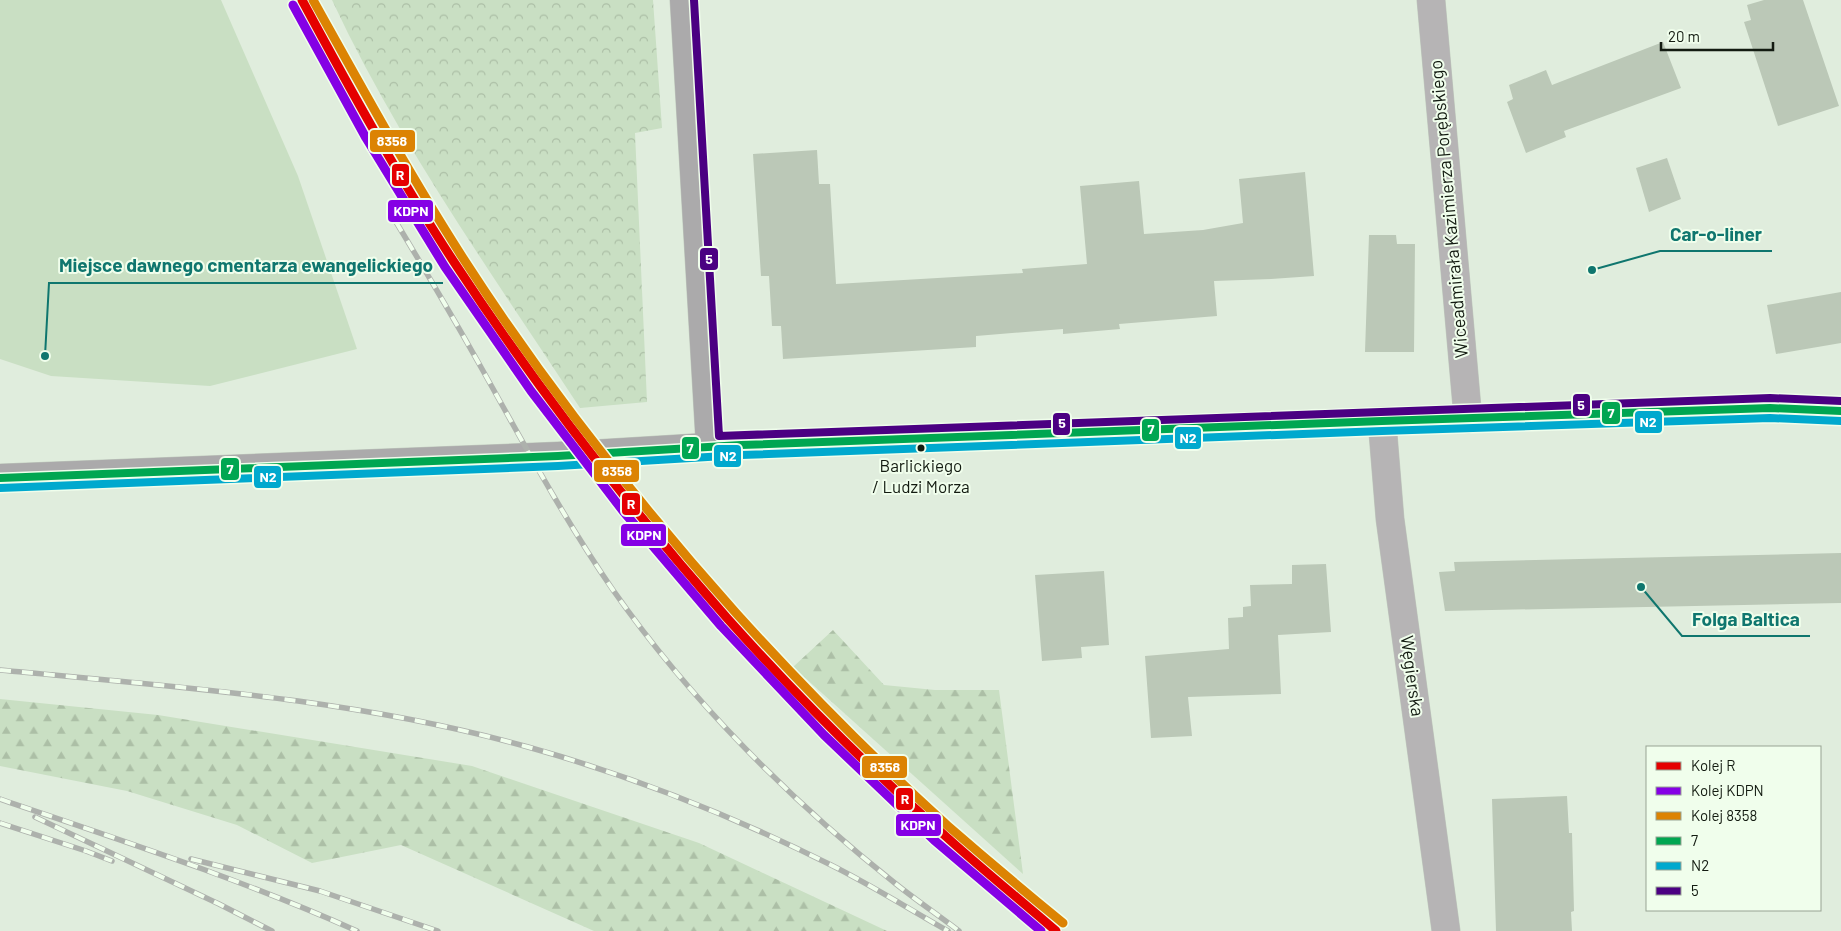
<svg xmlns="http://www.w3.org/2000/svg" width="1841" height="931" viewBox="0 0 1841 931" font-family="Barlow,sans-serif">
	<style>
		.forest { fill: url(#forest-firs) }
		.park { fill: url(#park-crowns) }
		.garden { fill: #c9dfc3 }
		.building { fill: #bbc8b7 }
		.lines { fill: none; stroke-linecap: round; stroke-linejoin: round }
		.street-casing { stroke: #c0cabe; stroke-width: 29 }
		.secondary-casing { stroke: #c0cabe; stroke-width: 29 }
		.street { stroke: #b6b4b5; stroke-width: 28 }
		.secondary { stroke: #abaaab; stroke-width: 28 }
		.rail-casing { stroke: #adb1ac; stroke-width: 5.5 }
		.rail { stroke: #f0feec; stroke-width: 4; stroke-dasharray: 11; stroke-linecap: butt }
		.bus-1-casing { stroke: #f0feec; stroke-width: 11 }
		.bus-2-casing { stroke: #f0feec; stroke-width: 11 }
		.bus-3-casing { stroke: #f0feec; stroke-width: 11 }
		.bus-1 { stroke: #00a651; stroke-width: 8 }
		.bus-2 { stroke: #00a9ce; stroke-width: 8 }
		.bus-3 { stroke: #4b0082; stroke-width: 8 }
		.rail-1-casing { stroke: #f0feec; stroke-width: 12 }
		.rail-2-casing { stroke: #f0feec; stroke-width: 12 }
		.rail-3-casing { stroke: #f0feec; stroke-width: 12 }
		.rail-1 { stroke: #e50000; stroke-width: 9 }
		.rail-2 { stroke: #8500e5; stroke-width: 9 }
		.rail-3 { stroke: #dc8303; stroke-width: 9 }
		.bus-dot { fill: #131b11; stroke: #f0feec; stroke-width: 2 }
		.labels { text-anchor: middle; stroke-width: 4; stroke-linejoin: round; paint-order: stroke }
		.bus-label { font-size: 17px; fill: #131b11; stroke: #f0feec }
		.street-label { font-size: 18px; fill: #131b11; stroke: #f0feec }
		.leader { fill: none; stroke: #0f766e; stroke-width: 2 }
		.callout-dot { fill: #0f766e; stroke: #f0feec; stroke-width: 2 }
		.callout-label { font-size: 19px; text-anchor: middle; font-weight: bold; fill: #0f766e; stroke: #f0feec; stroke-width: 4; stroke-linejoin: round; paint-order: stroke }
		.line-badge { stroke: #f0feec; stroke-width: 2 }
		.badge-label { font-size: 14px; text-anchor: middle; font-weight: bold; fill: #fff }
	</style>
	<defs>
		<pattern id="forest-firs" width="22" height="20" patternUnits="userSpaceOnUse" patternTransform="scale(1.25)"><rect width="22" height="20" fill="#c9dfc3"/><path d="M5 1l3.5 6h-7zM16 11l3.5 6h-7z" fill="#acbfa6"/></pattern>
		<pattern id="park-crowns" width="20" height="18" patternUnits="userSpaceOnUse" patternTransform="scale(1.25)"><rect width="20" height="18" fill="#c9dfc3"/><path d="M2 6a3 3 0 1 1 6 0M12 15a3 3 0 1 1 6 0" fill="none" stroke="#acbfa6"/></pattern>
	</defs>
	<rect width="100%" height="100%" fill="#e0eddd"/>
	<g class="forest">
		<path d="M833,630L884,685L935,690H999L1023,874L793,667Z"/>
		<path d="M0,699L158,715L472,766L699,843L887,931H594L401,845L312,863L237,825L127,791L0,766Z"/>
	</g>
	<path class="park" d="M332,0H653L662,128L635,133L647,402L580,408C493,275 399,144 332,0Z"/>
	<path class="garden" d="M0,0H221L298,176L357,349L210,386L51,376L0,359Z"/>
	<g class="building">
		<path d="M1764,0H1803L1839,106L1778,126L1744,22L1751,20L1747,5Z"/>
		<path d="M1663,42L1681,88L1564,131L1566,137L1526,153L1507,102L1513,99L1509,85L1546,70L1552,85Z"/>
		<path d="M817,150L819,184H830L836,284L1023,273L1022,269L1087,264L1080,186L1139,181L1144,234L1203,230L1243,223L1239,179L1305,172L1314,276L1271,279L1214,281L1217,316L1119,324L1120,329L1063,334V329L976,336V347L783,359L781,326H772L769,276H761L753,154Z"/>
		<path d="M1667,158L1681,199L1649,212L1636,168Z"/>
		<path d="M1369,235H1396L1397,244H1415L1414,352H1365Z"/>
		<path d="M1841,292V343L1776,354L1767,305Z"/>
		<path d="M1841,553V603L1445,611L1439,572L1455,571L1454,562Z"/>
		<path d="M1326,564L1331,632L1278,635L1281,694L1188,697L1192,736L1151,738L1145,656L1229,649L1228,618L1243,617V607L1251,606L1250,585L1292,584V565Z"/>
		<path d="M1104,571L1109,645L1081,647L1082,658L1042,661L1035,575Z"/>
		<path d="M1567,796L1569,833H1572L1574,911L1571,912L1572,931H1496L1492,799Z"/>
	</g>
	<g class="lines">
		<defs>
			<g id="street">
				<path d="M1431,0L1468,419"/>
				<path d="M1382,421L1390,519L1446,931"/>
			</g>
			<g id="secondary">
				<path d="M684,0L710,446"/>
				<path d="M0,478L558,456L741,445L1382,421L1770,408L1841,411"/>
			</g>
		</defs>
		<use href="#street" class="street-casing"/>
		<use href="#secondary" class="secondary-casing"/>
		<use href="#street" class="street"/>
		<use href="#secondary" class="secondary"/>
		<defs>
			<g id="rail">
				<path d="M396,222C425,270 454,319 482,369C524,444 564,519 613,590C690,700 791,801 896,884C916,900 938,915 959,931"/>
				<path d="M0,670C178,687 356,699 528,747C632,776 735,817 831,865C871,885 909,909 948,931"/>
				<path d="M0,799C120,840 241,879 357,931"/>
				<path d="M35,817L219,904L272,931"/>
				<path d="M0,823L86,851L112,861"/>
				<path d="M191,859L320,891L438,931"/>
			</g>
		</defs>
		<use href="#rail" class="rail-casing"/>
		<use href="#rail" class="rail"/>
		<defs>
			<path id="bus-1" d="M0,478L558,456L741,445L1382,421L1770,408L1841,411"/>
			<path id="bus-2" d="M0,488L558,466L741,455L1382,431L1770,418L1841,421"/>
			<path id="bus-3" d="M694,0L719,436L1770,398L1841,401"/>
		</defs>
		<use href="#bus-1" class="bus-1-casing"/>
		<use href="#bus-2" class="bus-2-casing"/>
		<use href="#bus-3" class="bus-3-casing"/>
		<use href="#bus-1" class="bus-1"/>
		<use href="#bus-2" class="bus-2"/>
		<use href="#bus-3" class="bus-3"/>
		<defs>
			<path id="rail-1" d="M302,0C350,89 399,178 454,262C536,387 628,506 727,618C794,693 866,765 941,832C978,866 1018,898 1056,931"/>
			<path id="rail-2" d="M293,5L366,138L445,267L531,391L623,511L721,626L824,735L934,840L1041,931"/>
			<path id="rail-3" d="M313,0C361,86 408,172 461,255C542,381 636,501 736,613C803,687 874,759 948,826C986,859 1024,891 1063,923"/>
		</defs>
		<use href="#rail-1" class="rail-1-casing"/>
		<use href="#rail-2" class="rail-2-casing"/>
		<use href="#rail-3" class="rail-3-casing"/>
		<use href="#rail-1" class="rail-1"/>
		<use href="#rail-2" class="rail-2"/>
		<use href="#rail-3" class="rail-3"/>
	</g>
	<circle class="bus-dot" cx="921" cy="448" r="4.5"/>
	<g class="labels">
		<g class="bus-label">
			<text x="921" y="472">Barlickiego<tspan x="921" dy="21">/ Ludzi Morza</tspan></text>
		</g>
		<g class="street-label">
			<text transform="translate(1449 209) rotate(-95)" y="6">Wiceadmirała Kazimierza Porębskiego</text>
			<text transform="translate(1412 676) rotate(82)" y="6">Węgierska</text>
		</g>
	</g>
	<path class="leader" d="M1592 270L1660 251H1772M45 356L49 283H443M1641 587L1682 636H1810"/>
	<g class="callout-dot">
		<circle cx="1592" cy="270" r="5"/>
		<circle cx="45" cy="356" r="5"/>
		<circle cx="1641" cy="587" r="5"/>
	</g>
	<g class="callout-label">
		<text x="1716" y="241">Car-o-liner</text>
		<text x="246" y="272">Miejsce dawnego cmentarza ewangelickiego</text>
		<text x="1746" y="626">Folga Baltica</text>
	</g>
	<g class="line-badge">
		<rect x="369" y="129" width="47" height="24" rx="5" fill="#dc8303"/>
		<rect x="391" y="163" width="19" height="24" rx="5" fill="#e50000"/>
		<rect x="387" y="199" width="47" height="24" rx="5" fill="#8500e5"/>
		<rect x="699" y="247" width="20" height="24" rx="5" fill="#4b0082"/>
		<rect x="1572" y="393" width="19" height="24" rx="5" fill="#4b0082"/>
		<rect x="1601" y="401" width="20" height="24" rx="5" fill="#00a651"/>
		<rect x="1634" y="410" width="29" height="24" rx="5" fill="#00a9ce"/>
		<rect x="1052" y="412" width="19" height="24" rx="5" fill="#4b0082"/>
		<rect x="1141" y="418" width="19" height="24" rx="5" fill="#00a651"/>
		<rect x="1174" y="426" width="28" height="24" rx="5" fill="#00a9ce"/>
		<rect x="681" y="436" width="19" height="24" rx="5" fill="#00a651"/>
		<rect x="713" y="444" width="29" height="24" rx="5" fill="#00a9ce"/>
		<rect x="220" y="457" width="20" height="24" rx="5" fill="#00a651"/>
		<rect x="593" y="459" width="47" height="24" rx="5" fill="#dc8303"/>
		<rect x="253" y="465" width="29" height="24" rx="5" fill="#00a9ce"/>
		<rect x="621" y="492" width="20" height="24" rx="5" fill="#e50000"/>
		<rect x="620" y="523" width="47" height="24" rx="5" fill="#8500e5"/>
		<rect x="861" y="755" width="47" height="24" rx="5" fill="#dc8303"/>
		<rect x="895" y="787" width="19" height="24" rx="5" fill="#e50000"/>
		<rect x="895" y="813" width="47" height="24" rx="5" fill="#8500e5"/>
	</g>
	<g class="badge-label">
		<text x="392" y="146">8358</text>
		<text x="400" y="180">R</text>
		<text x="411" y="216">KDPN</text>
		<text x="709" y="264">5</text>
		<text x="1581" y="410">5</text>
		<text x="1611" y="418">7</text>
		<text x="1648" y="427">N2</text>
		<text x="1062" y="428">5</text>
		<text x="1151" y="434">7</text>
		<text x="1188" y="443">N2</text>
		<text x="690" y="453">7</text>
		<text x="728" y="461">N2</text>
		<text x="230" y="474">7</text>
		<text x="617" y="476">8358</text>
		<text x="268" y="482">N2</text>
		<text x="631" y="509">R</text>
		<text x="644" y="540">KDPN</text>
		<text x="885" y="772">8358</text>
		<text x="905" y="804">R</text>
		<text x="918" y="830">KDPN</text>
	</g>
	<rect x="1646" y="746" width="175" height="165" fill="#f0feec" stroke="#98a394"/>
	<rect x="1656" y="762" width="25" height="8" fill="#e50000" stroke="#98a394"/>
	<text x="1691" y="771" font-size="15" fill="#131b11">Kolej R</text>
	<rect x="1656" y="787" width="25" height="8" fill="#8500e5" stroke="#98a394"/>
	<text x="1691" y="796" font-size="15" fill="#131b11">Kolej KDPN</text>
	<rect x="1656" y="812" width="25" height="8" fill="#dc8303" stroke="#98a394"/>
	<text x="1691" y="821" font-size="15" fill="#131b11">Kolej 8358</text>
	<rect x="1656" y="837" width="25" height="8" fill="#00a651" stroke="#98a394"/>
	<text x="1691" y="846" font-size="15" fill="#131b11">7</text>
	<rect x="1656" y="862" width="25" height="8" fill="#00a9ce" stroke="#98a394"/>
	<text x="1691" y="871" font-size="15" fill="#131b11">N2</text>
	<rect x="1656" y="887" width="25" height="8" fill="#4b0082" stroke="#98a394"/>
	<text x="1691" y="896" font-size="15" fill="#131b11">5</text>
	<path d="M1661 42v8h112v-8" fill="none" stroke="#131b11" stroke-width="2.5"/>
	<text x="1668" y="42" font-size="15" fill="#131b11" stroke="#f0feec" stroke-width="4" paint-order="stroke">20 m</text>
</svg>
